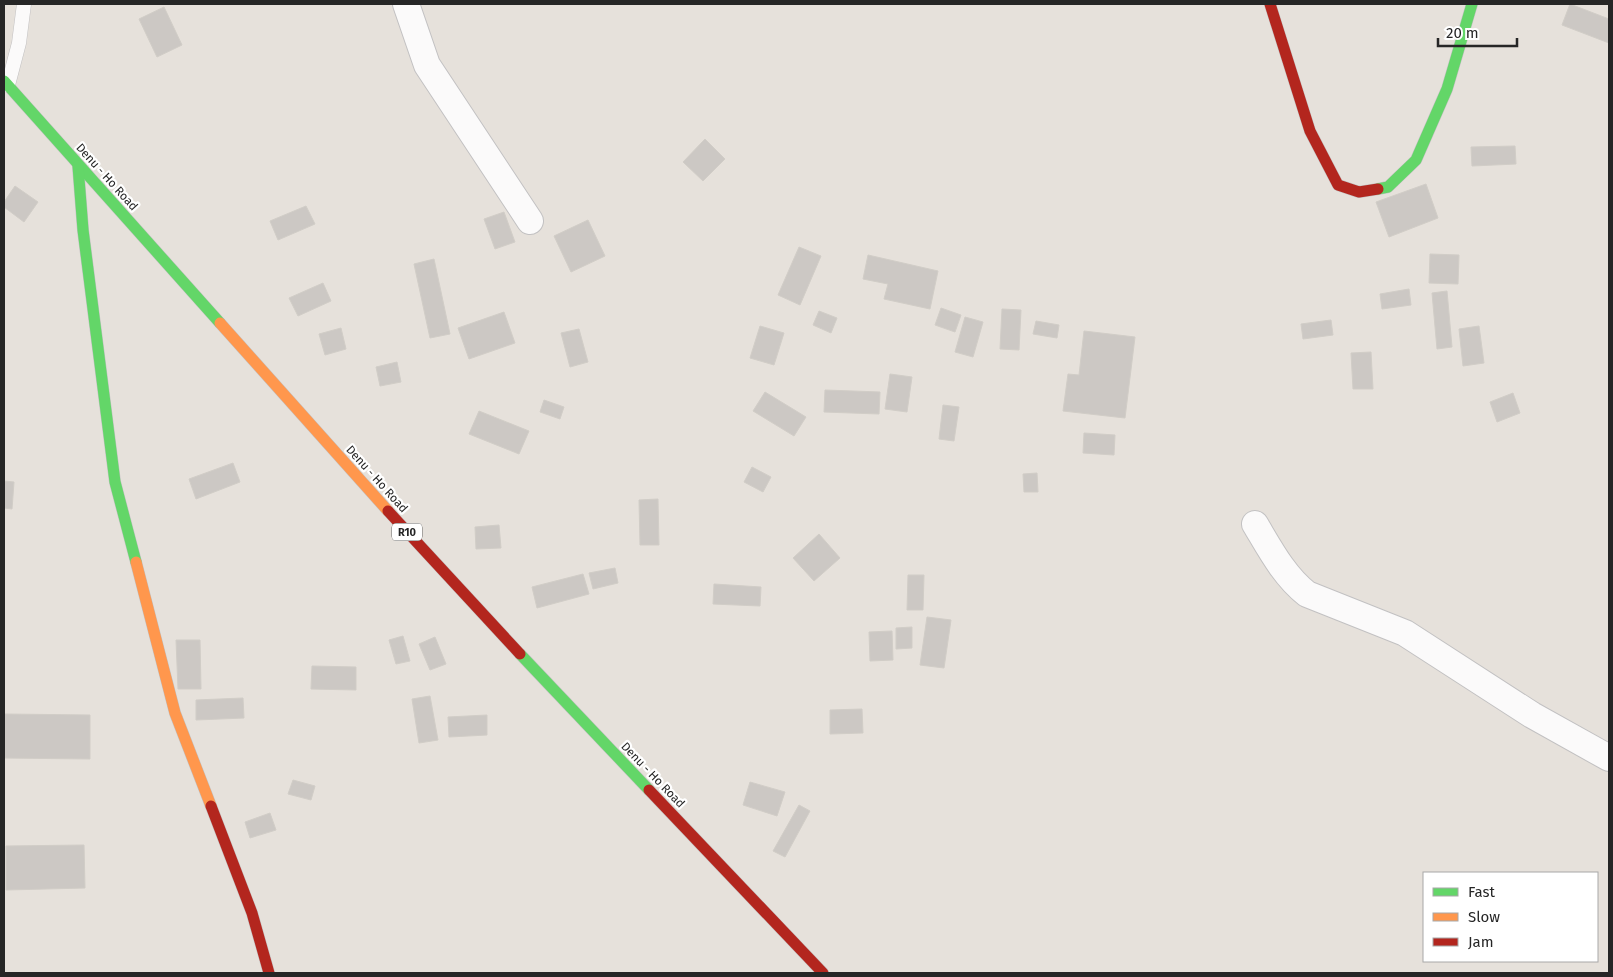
<svg xmlns="http://www.w3.org/2000/svg" width="1613" height="977" viewBox="0 0 1613 977" font-family="'Fira Sans',sans-serif">
	<style>
		.building { fill: #ccc8c4; stroke: #d1cdc7 }
		.lines { fill: none; stroke-linecap: round; stroke-linejoin: round }
		.lane-casing { stroke: #c2c1c2; stroke-width: 15 }
		.street-casing { stroke: #c2c1c2; stroke-width: 28 }
		.fast-casing { stroke: #c2c1c2; stroke-width: 12 }
		.slow-casing { stroke: #c2c1c2; stroke-width: 12 }
		.jam-casing { stroke: #c2c1c2; stroke-width: 12 }
		.lane { stroke: #fbfafa; stroke-width: 14 }
		.street { stroke: #fbfafa; stroke-width: 26 }
		.fast { stroke: #63d668; stroke-width: 11 }
		.slow { stroke: #ff974d; stroke-width: 11 }
		.jam { stroke: #b3261e; stroke-width: 11 }
		.labels { text-anchor: middle; stroke-width: 4.5; stroke-linejoin: round; paint-order: stroke }
		.shield { fill: #fff; stroke: #676767; stroke-width: 1 }
		.shield-label { font-size: 11px; font-weight: bold; fill: #262626 }
		.street-label { font-size: 12px; fill: #262626; stroke: #fff }
	</style>
	<rect width="100%" height="100%" fill="#e6e1db"/>
	<g class="building">
		<path d="M1570,4L1609,19V43L1562,25Z"/>
		<path d="M164,7L182,45L157,57L139,19Z"/>
		<path d="M705,139L725,159L703,181L683,162Z"/>
		<path d="M1515,146L1516,164L1472,166L1471,147Z"/>
		<path d="M1426,184L1438,218L1389,237L1376,202Z"/>
		<path d="M15,186L38,202L24,222L4,207V202Z"/>
		<path d="M306,206L315,224L278,240L270,221Z"/>
		<path d="M504,212L515,242L495,249L484,219Z"/>
		<path d="M588,220L605,256L571,272L554,236Z"/>
		<path d="M799,247L821,256L800,305L778,295Z"/>
		<path d="M1430,254L1459,255L1458,284L1429,283Z"/>
		<path d="M868,255L938,271L930,309L884,299L888,284L863,279Z"/>
		<path d="M434,259L450,334L430,338L414,264Z"/>
		<path d="M323,283L331,301L298,316L289,298Z"/>
		<path d="M1409,289L1411,305L1382,309L1380,294Z"/>
		<path d="M1447,291L1452,347L1437,349L1432,293Z"/>
		<path d="M941,308L961,315L955,332L935,325Z"/>
		<path d="M1002,309L1021,310L1019,350L1000,349Z"/>
		<path d="M819,311L837,318L831,333L813,325Z"/>
		<path d="M504,312L515,343L469,359L458,328Z"/>
		<path d="M965,317L983,322L973,357L955,352Z"/>
		<path d="M1331,320L1333,335L1303,339L1301,324Z"/>
		<path d="M1036,321L1059,325L1057,338L1033,334Z"/>
		<path d="M760,326L784,333L774,365L750,358Z"/>
		<path d="M1479,326L1484,363L1463,366L1459,329Z"/>
		<path d="M341,328L346,349L325,355L319,334Z"/>
		<path d="M579,329L588,362L570,367L561,333Z"/>
		<path d="M1084,331L1135,337L1125,418L1063,411L1068,374L1079,375Z"/>
		<path d="M1371,352L1373,389H1353L1351,353Z"/>
		<path d="M397,362L401,382L380,386L376,367Z"/>
		<path d="M890,374L912,377L907,412L885,409Z"/>
		<path d="M825,390L880,392L879,414L824,412Z"/>
		<path d="M765,392L806,417L794,436L753,411Z"/>
		<path d="M1513,393L1520,413L1497,422L1490,402Z"/>
		<path d="M544,400L564,407L560,419L540,412Z"/>
		<path d="M943,405L959,407L954,441L939,439Z"/>
		<path d="M479,411L529,431L519,454L469,434Z"/>
		<path d="M1084,433L1115,435L1114,455L1083,453Z"/>
		<path d="M233,463L240,482L196,499L189,479Z"/>
		<path d="M752,467L771,477L763,492L744,482Z"/>
		<path d="M1037,473L1038,492H1024L1023,474Z"/>
		<path d="M4,481L14,482L12,509L4,508Z"/>
		<path d="M658,499L659,545H640L639,500Z"/>
		<path d="M499,525L501,548L476,549L475,527Z"/>
		<path d="M819,534L840,558L814,581L793,558Z"/>
		<path d="M615,568L618,583L593,589L589,573Z"/>
		<path d="M583,574L589,594L537,608L532,587Z"/>
		<path d="M908,575H924L923,610H907Z"/>
		<path d="M714,584L761,587L760,606L713,604Z"/>
		<path d="M927,617L951,620L944,668L920,665Z"/>
		<path d="M912,627V648L896,649V628Z"/>
		<path d="M892,631L893,660L870,661L869,632Z"/>
		<path d="M403,636L410,661L396,664L389,640Z"/>
		<path d="M435,637L446,664L430,670L419,644Z"/>
		<path d="M176,640H200L201,689H178Z"/>
		<path d="M312,666L356,667V690L311,689Z"/>
		<path d="M430,696L438,740L419,743L412,699Z"/>
		<path d="M243,698L244,718L196,720V700Z"/>
		<path d="M862,709L863,733L830,734V710Z"/>
		<path d="M4,714L90,715V759L4,758Z"/>
		<path d="M487,715V735L449,737L448,717Z"/>
		<path d="M293,780L315,786L311,800L288,794Z"/>
		<path d="M750,782L785,792L777,816L743,805Z"/>
		<path d="M799,805L810,811L785,857L773,851Z"/>
		<path d="M270,813L276,830L250,838L245,822Z"/>
		<path d="M84,845L85,888L6,890V846Z"/>
	</g>
	<g class="lines">
		<defs>
			<path id="lane" d="M8,85L19,43L24,4"/>
			<g id="street">
				<path d="M406,4L427,65L530,221"/>
				<path d="M1255,524C1270,549 1284,576 1307,594L1405,633L1532,715L1609,758"/>
			</g>
			<g id="fast">
				<path d="M4,81L220,323"/>
				<path d="M78,166L83,230L115,482L136,562"/>
				<path d="M1378,189L1388,187L1416,160L1447,89L1472,4"/>
				<path d="M520,654L649,790"/>
			</g>
			<g id="slow">
				<path d="M220,323L388,511"/>
				<path d="M136,562L175,713L211,806"/>
			</g>
			<g id="jam">
				<path d="M1270,4L1310,131L1338,185L1359,192L1378,189"/>
				<path d="M388,511L520,654"/>
				<path d="M649,790L823,973"/>
				<path d="M211,806L252,913L269,973"/>
			</g>
		</defs>
		<use href="#lane" class="lane-casing"/>
		<use href="#street" class="street-casing"/>
		<use href="#fast" class="fast-casing"/>
		<use href="#slow" class="slow-casing"/>
		<use href="#jam" class="jam-casing"/>
		<use href="#lane" class="lane"/>
		<use href="#street" class="street"/>
		<use href="#fast" class="fast"/>
		<use href="#slow" class="slow"/>
		<use href="#jam" class="jam"/>
	</g>
	<g class="labels">
		<rect class="shield" x="392" y="523.5" width="30" height="17" rx="4"/>
		<g class="shield-label">
			<text x="407" y="536">R10</text>
		</g>
		<g class="street-label">
			<text transform="translate(107 177) rotate(48)" y="4">Denu - Ho Road</text>
			<text transform="translate(377 479) rotate(48)" y="4">Denu - Ho Road</text>
			<text transform="translate(653 775) rotate(46)" y="4">Denu - Ho Road</text>
		</g>
	</g>
	<rect width="1613" height="977" fill="none" stroke="#262626" stroke-width="10"/>
	<rect x="1423" y="872" width="175" height="90" fill="#ffffff" stroke="#a8a8a8"/>
	<rect x="1433" y="888" width="25" height="8" fill="#63d668" stroke="#a8a8a8"/>
	<text x="1468" y="897" font-size="15" fill="#262626">Fast</text>
	<rect x="1433" y="913" width="25" height="8" fill="#ff974d" stroke="#a8a8a8"/>
	<text x="1468" y="922" font-size="15" fill="#262626">Slow</text>
	<rect x="1433" y="938" width="25" height="8" fill="#b3261e" stroke="#a8a8a8"/>
	<text x="1468" y="947" font-size="15" fill="#262626">Jam</text>
	<path d="M1438 38v8h79v-8" fill="none" stroke="#262626" stroke-width="2.5"/>
	<text x="1446" y="38" font-size="15" fill="#262626" stroke="#ffffff" stroke-width="4" paint-order="stroke">20 m</text>
</svg>
